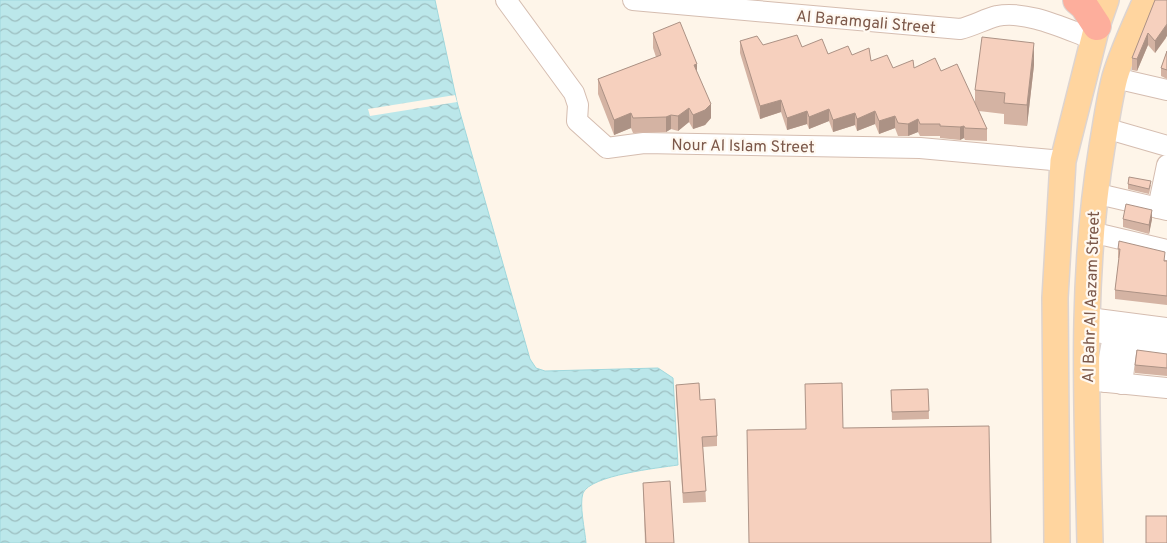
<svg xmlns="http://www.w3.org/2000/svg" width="1167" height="543" viewBox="0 0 1167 543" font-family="Overpass,sans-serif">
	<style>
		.water { fill: url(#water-waves); stroke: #a0d8dd }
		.pier { fill: #fef5e9 }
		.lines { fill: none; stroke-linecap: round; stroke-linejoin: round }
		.minor-casing { stroke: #d5bdb0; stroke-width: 22 }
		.major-casing { stroke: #ddd4d0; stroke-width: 28 }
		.highway-casing { stroke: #ddd4d0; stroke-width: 30 }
		.minor { stroke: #fff; stroke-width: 20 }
		.major { stroke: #ffd59f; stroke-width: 25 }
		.highway { stroke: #fdae9c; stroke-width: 28 }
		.wall { fill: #d4b3a3 }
		.shaded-wall { fill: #ac9285 }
		.building { fill: #f6d0be; stroke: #ac9285 }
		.labels { text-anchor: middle; stroke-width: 4.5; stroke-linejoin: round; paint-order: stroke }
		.street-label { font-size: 16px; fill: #7c5849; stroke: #fff9f1 }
	</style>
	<defs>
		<pattern id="water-waves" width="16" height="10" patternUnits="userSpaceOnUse" patternTransform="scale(1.25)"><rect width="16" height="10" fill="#bbe7ea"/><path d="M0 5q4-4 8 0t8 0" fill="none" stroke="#9dbec0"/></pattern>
	</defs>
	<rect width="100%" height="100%" fill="#fef5e9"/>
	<path class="water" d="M0,0H435L457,102L530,359L536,368L545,371L658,368L673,378L678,465C658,468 591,475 583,493C579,505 585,530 586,543H0Z"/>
	<path class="pier" d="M455,95L457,102L370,116L368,109Z"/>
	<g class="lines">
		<defs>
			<g id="minor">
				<path d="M506,0L574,93L578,105L577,121L607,148L644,143L920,148L1063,161"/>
				<path d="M633,0L960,29C973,26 985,19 997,16C1027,10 1065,29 1093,39"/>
				<path d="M1115,78L1167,90"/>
				<path d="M1105,128L1167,146"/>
				<path d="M1094,193L1167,210"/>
				<path d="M1158,208L1167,165"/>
				<path d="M1091,232L1167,250"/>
				<path d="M1089,318L1167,328"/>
				<path d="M1087,330L1167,346"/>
				<path d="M1087,380L1167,388"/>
				<path d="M1105,382L1113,335"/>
				<path d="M1122,384L1128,338"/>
			</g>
			<g id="major">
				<path d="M1057,543L1055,298L1063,161L1097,26L1106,0"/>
				<path d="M1090,543C1087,411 1080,278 1102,147C1106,124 1109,100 1115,77C1123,50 1135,25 1146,0"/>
			</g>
			<path id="highway" d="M1077,0L1084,6L1097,26"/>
		</defs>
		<use href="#minor" class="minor-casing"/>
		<use href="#major" class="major-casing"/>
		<use href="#highway" class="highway-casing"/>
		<use href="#minor" class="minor"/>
		<use href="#major" class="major"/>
		<use href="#highway" class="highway"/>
	</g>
	<g class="wall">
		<path d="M1155,0L1166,38L1155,53L1148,45L1137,71L1132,70V58Z"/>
		<path d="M653,33L697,72L711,118L705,125L693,129L689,122L678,131L671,129L666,132L633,133L631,128L614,135L598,94V79L656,57L653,48Z"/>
		<path d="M740,41L763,45L802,47L828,54L852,55L893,68H914L941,71L975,103V90L1034,65L1027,126L1004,124V114L979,111L987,129V141L965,140L964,138L960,140L940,138V136H920L918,132L908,136H898L895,128L879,134L875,124L857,131L855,125L833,132L829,121L809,129L807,124L787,130L781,112L760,119L740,53Z"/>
		<path d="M1167,51V79L1161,76V68Z"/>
		<path d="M1128,184L1151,185L1149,194L1128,189Z"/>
		<path d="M1123,219H1152L1149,234L1123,227Z"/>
		<path d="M1118,249L1167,261V305L1115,299V290L1119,258H1118Z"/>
		<path d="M1167,354V376L1135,373V365Z"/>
		<path d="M676,385L700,400L717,436V446L703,447L706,502L683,503L676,396Z"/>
		<path d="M928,389L929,419L892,420L891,390Z"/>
		<path d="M643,483L674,543H645Z"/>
	</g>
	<g class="shaded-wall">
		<path d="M1167,24V36L1155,53V41Z"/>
		<path d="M1148,33V45L1137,71V59Z"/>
		<path d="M1034,43V65L1027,126V105Z"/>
		<path d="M697,64V78L694,65Z"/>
		<path d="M781,100V112L760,119V106Z"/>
		<path d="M711,104V118L705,125L693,129V115Z"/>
		<path d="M689,108V122L678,131V116Z"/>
		<path d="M829,109V121L809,129V117Z"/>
		<path d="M807,111V124L787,130V118Z"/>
		<path d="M875,111V124L857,131V119Z"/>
		<path d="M631,113V128L614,135V120Z"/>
		<path d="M855,113V125L833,132V120Z"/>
		<path d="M671,115V129L666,132V117Z"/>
		<path d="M895,116V128L879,134V121Z"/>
		<path d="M918,119V132L908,136V124Z"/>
		<path d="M964,126V138L960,140V127Z"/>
		<path d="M1152,210V219L1149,234V225Z"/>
	</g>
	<g class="building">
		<path d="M1155,0H1167V24L1155,41L1148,33L1137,59L1132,58Z"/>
		<path d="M680,22L697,64L694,65L711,104L705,110L693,115L689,108L678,116L671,115L666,117L633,118L631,113L614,120L598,79L661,55L653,33Z"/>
		<path d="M797,35L802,47L822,39L828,54L848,46L852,55L869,48L871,61L887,55L893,68L913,60L914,68L935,58L941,71L957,64L987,129L965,128L964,126L960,127L940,126V124H920L918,119L908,124L898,123L895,116L879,121L875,111L857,119L855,113L833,120L829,109L809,117L807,111L787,118L781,100L760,106L740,41L757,36L763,45Z"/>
		<path d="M982,37L1034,43L1027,105L1004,103L1005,93L975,90Z"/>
		<path d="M1167,51V70L1161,68Z"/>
		<path d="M1129,177L1151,181L1149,189L1128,184Z"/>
		<path d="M1126,204L1152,210L1149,225L1123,219Z"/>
		<path d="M1119,241L1165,252L1164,261H1167V296L1115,290L1120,249H1118Z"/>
		<path d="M1137,350L1167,354V368L1135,365Z"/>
		<path d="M699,383L700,400L715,399L717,436L702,437L706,491L683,493L676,385Z"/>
		<path d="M842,383L843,428L989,426L991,543H749L747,430L806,429L805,384Z"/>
		<path d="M928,389L929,411L892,412L891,390Z"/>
		<path d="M670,481L674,543H646L643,483Z"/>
		<rect x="1146" y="516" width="21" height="27"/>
	</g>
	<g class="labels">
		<g class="street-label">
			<text transform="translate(866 21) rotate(5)" y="6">Al Baramgali Street</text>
			<text transform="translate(743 145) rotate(1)" y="6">Nour Al Islam Street</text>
			<text transform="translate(1090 297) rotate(-88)" y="6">Al Bahr Al Aazam Street</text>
		</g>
	</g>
</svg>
